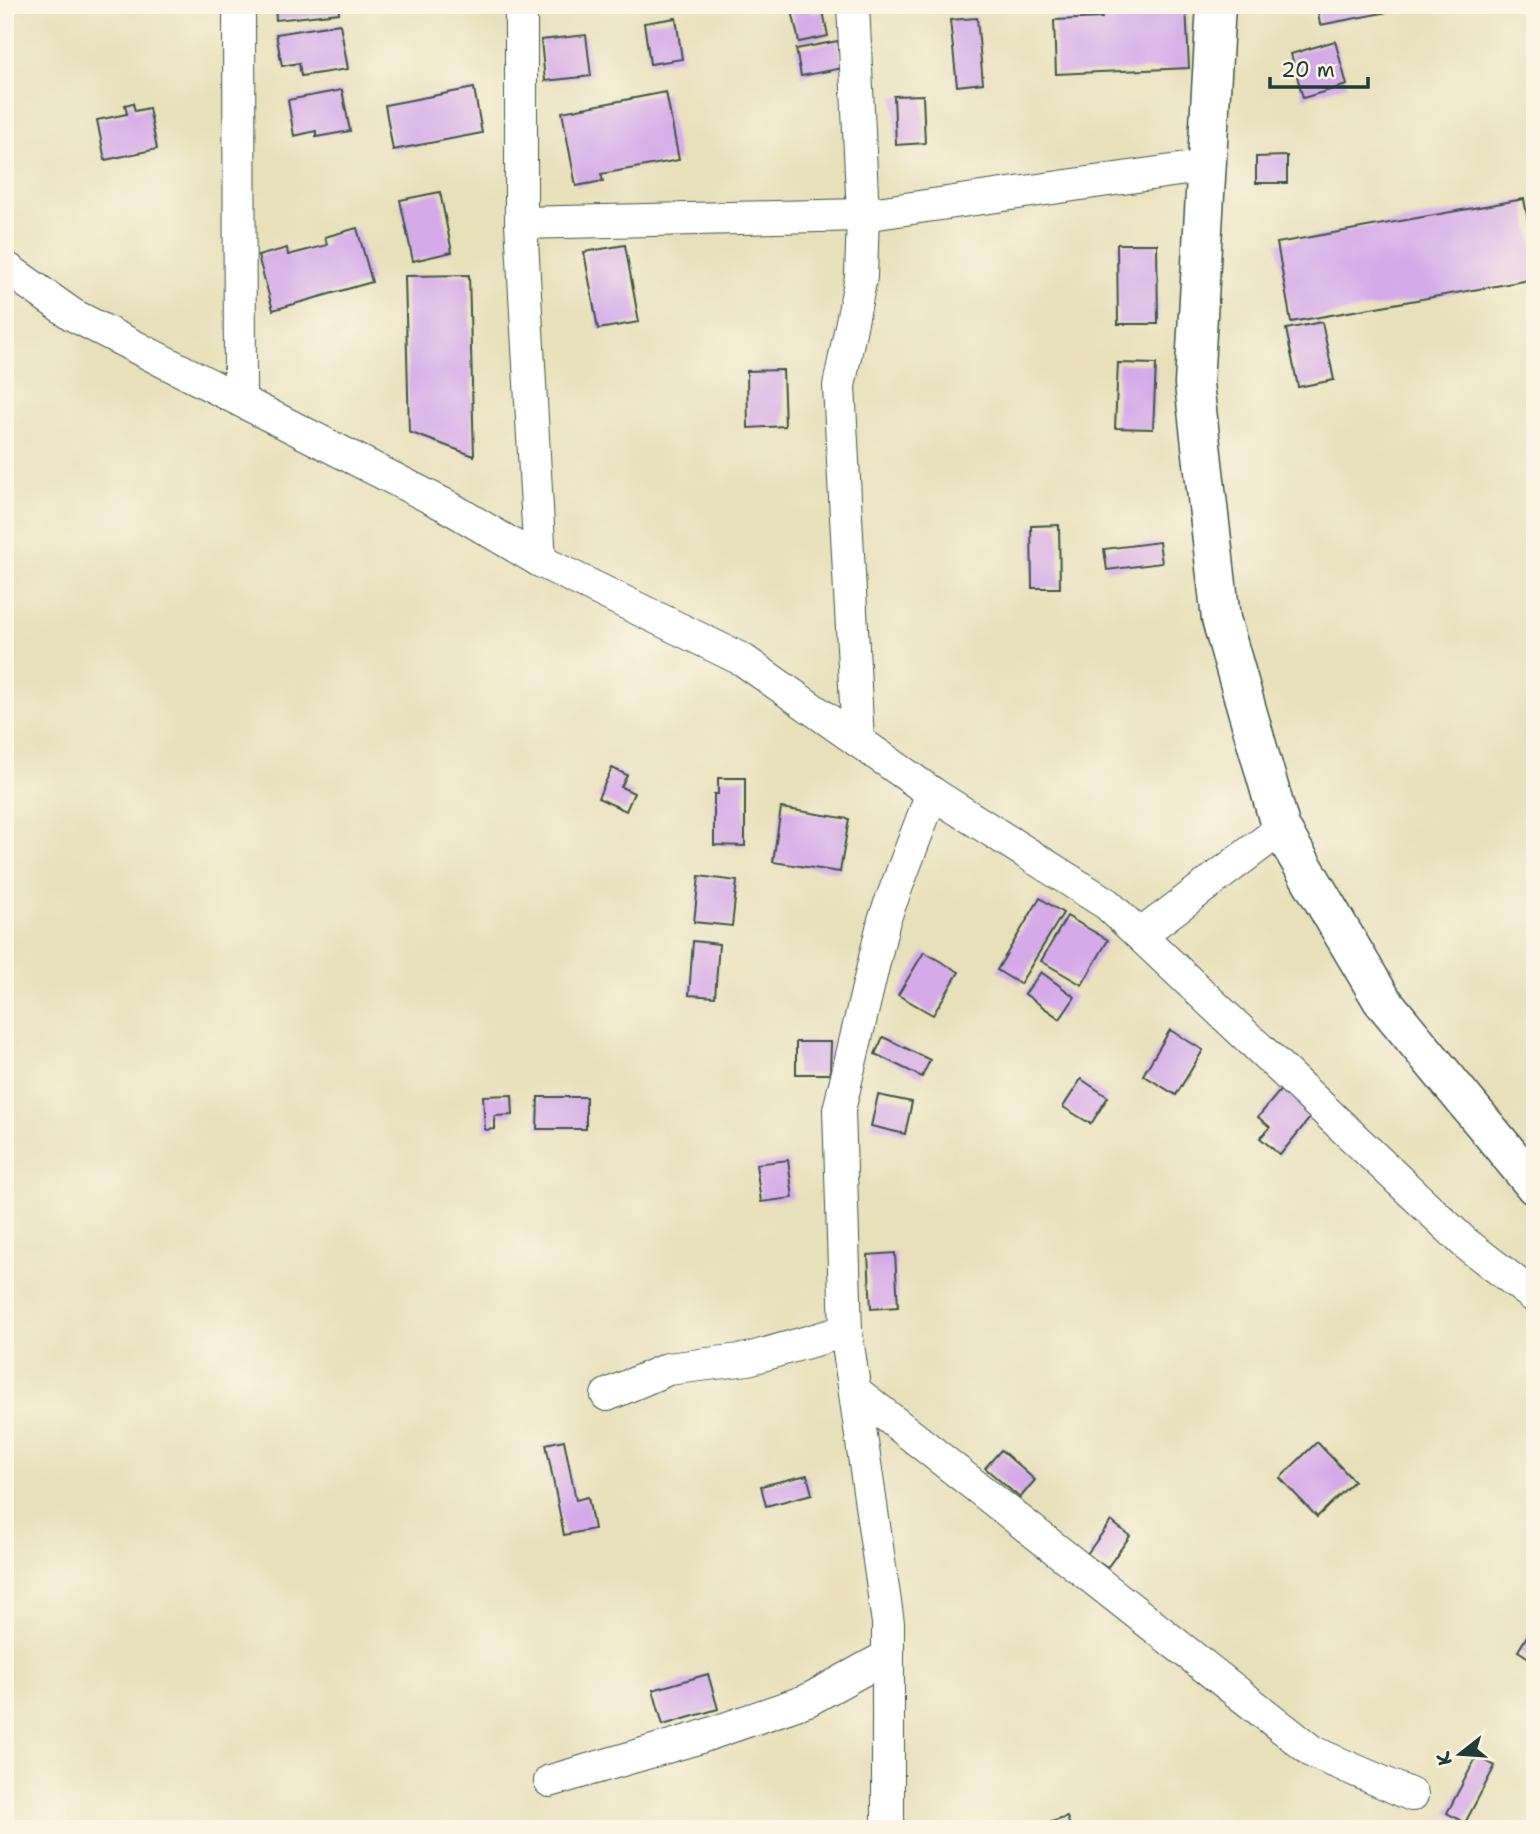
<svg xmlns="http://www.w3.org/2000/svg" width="1540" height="1834" viewBox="0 0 1540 1834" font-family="'Shantell Sans',sans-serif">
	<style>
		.building { fill: #d4aae9 }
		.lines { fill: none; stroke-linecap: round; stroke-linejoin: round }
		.street-casing { stroke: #3d5548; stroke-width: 34 }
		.secondary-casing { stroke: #3d5548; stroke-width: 41 }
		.street { stroke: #fff; stroke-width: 32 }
		.secondary { stroke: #fff; stroke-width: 38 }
	</style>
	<rect width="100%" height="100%" fill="#fcf5e5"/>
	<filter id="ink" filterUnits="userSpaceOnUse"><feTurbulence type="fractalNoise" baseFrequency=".0143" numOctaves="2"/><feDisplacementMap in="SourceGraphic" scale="14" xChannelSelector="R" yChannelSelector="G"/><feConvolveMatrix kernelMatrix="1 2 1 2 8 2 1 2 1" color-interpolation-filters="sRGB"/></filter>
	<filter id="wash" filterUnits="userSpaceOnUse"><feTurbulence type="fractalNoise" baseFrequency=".00686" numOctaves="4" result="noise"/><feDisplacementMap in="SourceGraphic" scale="28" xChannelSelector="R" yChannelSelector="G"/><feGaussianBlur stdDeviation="1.57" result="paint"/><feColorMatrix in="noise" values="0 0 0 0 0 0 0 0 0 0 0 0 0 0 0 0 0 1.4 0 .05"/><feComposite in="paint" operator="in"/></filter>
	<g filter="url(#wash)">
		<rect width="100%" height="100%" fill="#e8e0ba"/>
		<g id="blocks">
			<g class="building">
				<path d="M275,5H338L339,13L276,20Z"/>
				<path d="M795,5H809L811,13L823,11L828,36L799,42L791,6Z"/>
				<path d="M1101,5H1186L1189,68L1056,74L1054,20L1102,18Z"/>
				<path d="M1317,5H1392L1393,11L1320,25Z"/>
				<path d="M676,18L682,59L650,64L644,23Z"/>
				<path d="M977,18L983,83L957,86L950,20Z"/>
				<path d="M340,24L348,69L301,76L299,63L282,66L276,34Z"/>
				<path d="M586,35L591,76L545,81L541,40Z"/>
				<path d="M838,41L843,68L801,76L796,49Z"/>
				<path d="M1335,41L1347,85L1303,98L1291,54Z"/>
				<path d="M474,88L482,133L393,150L385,105Z"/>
				<path d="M342,90L350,131L316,137V131L294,136L288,100Z"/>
				<path d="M666,92L679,160L601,174L603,181L576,186L562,112Z"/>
				<path d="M923,95L925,143L896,145L894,96Z"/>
				<path d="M133,103L135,111L149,108L157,149L105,160L97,120L127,114L125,105Z"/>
				<path d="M1287,156V183H1256V157Z"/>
				<path d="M440,192L452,252L413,261L400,200Z"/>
				<path d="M1524,199L1535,258V279L1291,322L1277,243Z"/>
				<path d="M357,228L372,282L273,310L258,256L287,248L288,255L327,245L325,237Z"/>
				<path d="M1117,244H1157L1158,324H1118Z"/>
				<path d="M625,245L639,322L598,329L584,252Z"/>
				<path d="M469,275L474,456L409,432L405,276Z"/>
				<path d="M1322,322L1334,380L1298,387L1286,329Z"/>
				<path d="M1118,363L1156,364L1153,429L1115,428Z"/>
				<path d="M783,370L785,426L748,428L747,371Z"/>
				<path d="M1059,525L1060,588H1032L1031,526Z"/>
				<path d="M1159,542L1162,563L1107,570L1104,549Z"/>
				<path d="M612,768L627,775L621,787L634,793L626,811L598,798Z"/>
				<path d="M718,778H745V846L714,845V794H718Z"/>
				<path d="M781,808L849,819L840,872L773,862Z"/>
				<path d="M699,876L737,881L732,926L694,922Z"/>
				<path d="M1040,898L1063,913L1020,984L997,970Z"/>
				<path d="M1067,916L1108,940L1082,985L1041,961Z"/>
				<path d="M693,941L719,944L715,997L689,995Z"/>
				<path d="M924,952L959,972L933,1015L898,995Z"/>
				<path d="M1041,972L1075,997L1060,1019L1025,994Z"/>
				<path d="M1170,1030L1203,1050L1176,1095L1143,1075Z"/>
				<path d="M883,1037L930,1060L922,1077L875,1054Z"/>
				<path d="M796,1042H831L830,1074H796Z"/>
				<path d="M1081,1079L1108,1097L1091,1124L1063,1107Z"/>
				<path d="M1283,1087L1314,1113L1280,1155L1260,1138L1270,1127L1258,1117Z"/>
				<path d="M512,1095L513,1115L495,1116V1129L485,1130L483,1096Z"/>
				<path d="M878,1095L912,1102L905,1134L871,1126Z"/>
				<path d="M538,1097H586V1129H537Z"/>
				<path d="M788,1160L793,1198L761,1202L756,1164Z"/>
				<path d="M895,1253L898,1307L871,1309L868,1255Z"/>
				<path d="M564,1440L576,1500L588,1497L594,1529L564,1535L546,1444Z"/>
				<path d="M1317,1442L1354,1481L1317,1517L1280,1478Z"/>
				<path d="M1001,1450L1035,1480L1020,1498L985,1468Z"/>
				<path d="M807,1475L812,1494L766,1506L761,1486Z"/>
				<path d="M1111,1521L1130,1536L1107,1568L1087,1554Z"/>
				<path d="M1533,1626L1535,1627V1662L1518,1651Z"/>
				<path d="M708,1674L718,1709L663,1725L653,1690Z"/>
				<path d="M1477,1756L1495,1766L1465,1823L1447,1813Z"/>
				<path d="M1067,1817L1071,1829H1033V1828Z"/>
			</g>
		</g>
	</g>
	<g filter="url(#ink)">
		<use href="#blocks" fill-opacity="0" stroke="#3d5548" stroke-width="2"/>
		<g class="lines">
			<defs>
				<g id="street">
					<path d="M239,5L240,400"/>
					<path d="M521,5V223L540,561"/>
					<path d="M853,5L863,215L861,277L839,386L858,741"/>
					<path d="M521,223L863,215L1207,166"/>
					<path d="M5,267L73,315L447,506L540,561L743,660L932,793L1107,904L1465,1243L1535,1297"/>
					<path d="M1140,935L1281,829"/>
					<path d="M855,1391L1313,1752L1412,1795"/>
					<path d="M607,1395L668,1369L748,1359L846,1331"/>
					<path d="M550,1781L698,1738L808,1700L888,1656"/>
					<path d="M888,1829V1623L846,1331L839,1110L884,920L932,793"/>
				</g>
				<path id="secondary" d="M1216,5L1194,384L1221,619L1281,829L1382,1000L1535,1186"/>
			</defs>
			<use href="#street" class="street-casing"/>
			<use href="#secondary" class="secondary-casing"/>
			<use href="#street" class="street"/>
			<use href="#secondary" class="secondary"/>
		</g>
	</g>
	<rect width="1540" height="1834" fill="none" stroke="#fcf5e5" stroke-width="28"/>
	<g transform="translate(1460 1754) rotate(253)" stroke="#fcf5e5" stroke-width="5" paint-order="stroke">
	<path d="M0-5L12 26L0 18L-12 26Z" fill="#1f3d34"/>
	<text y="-10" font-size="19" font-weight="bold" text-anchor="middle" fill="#1f3d34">K</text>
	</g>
	<path d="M1270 77v10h98v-10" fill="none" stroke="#1f3d34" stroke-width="3.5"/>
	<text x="1281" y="77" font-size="21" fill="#1f3d34" stroke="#fcf5e5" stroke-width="5" paint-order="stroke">20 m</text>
</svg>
